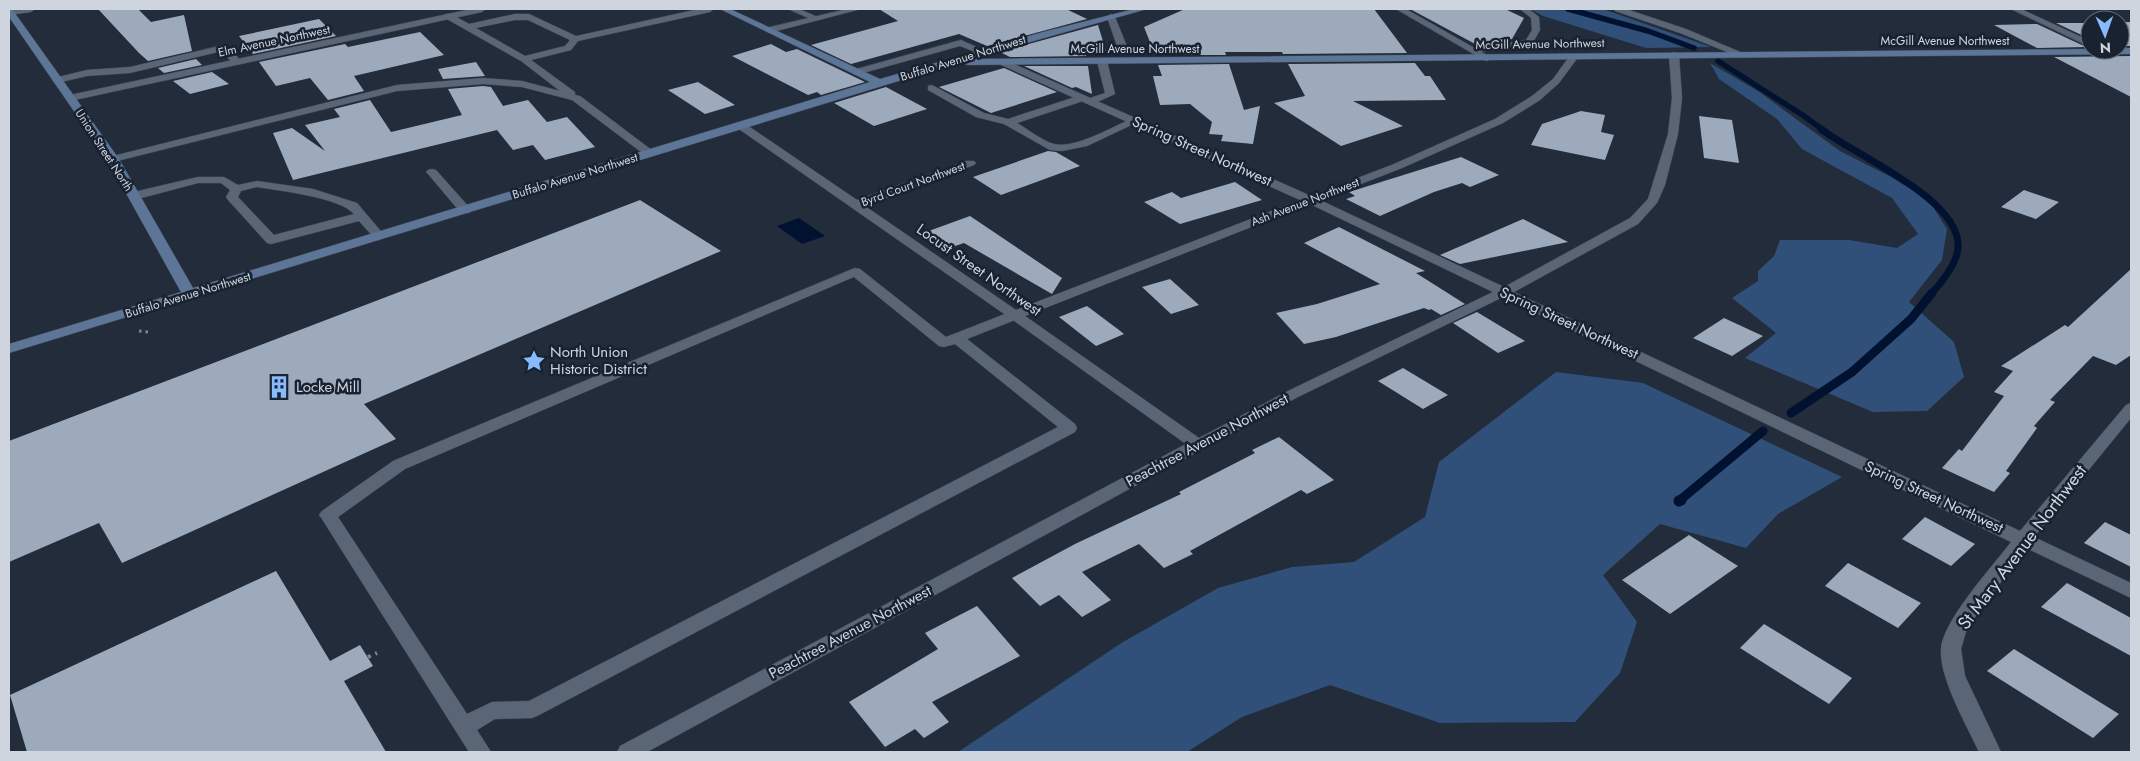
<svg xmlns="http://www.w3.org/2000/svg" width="2140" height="761" viewBox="0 0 2140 761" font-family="Jost,sans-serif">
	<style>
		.green { fill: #315079 }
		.water { fill: #001230 }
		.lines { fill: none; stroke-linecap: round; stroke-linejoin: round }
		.stream-far3 { stroke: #001230; stroke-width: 5.5 }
		.stream-far2 { stroke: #001230; stroke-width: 7 }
		.stream-far1 { stroke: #001230; stroke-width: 9 }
		.stream { stroke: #001230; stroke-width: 11 }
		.building { fill: #9daabc }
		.lane-casing { stroke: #424a56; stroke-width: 1 }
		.street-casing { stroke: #424a56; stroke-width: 1 }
		.secondary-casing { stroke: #424a56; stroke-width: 1 }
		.path-far1 { stroke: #818994; stroke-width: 3; stroke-dasharray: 2.5 4; stroke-linecap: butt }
		.path { stroke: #818994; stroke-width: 4; stroke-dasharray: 3 5; stroke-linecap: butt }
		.lane { fill: #5a6676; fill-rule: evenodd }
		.street { fill: #5a6676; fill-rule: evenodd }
		.secondary { fill: #5d7697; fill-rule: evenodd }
		.labels { text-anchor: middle; stroke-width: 5; stroke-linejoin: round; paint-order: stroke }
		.far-street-label { font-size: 12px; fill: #cfd5df; stroke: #182230 }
		.street-label { font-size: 15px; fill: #cfd5df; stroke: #182230 }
		.poi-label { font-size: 15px; fill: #cfd5df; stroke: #182230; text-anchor: start }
		.near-street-label { font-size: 18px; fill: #cfd5df; stroke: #182230 }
	</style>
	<rect width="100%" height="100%" fill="#222c3a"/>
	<g class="green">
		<path d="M1530,9H1603L1711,47L1646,48L1543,16Z"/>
		<path d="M1710,63L1758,91L1840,151L1891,177L1928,199L1947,229L1942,260L1909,302L1954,342L1964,377L1927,411L1873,412L1745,358L1776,333L1732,298L1758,281V271L1774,256L1780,240H1849L1897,248L1918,234L1892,198L1802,149L1777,119L1719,79Z"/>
		<path d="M1556,372L1643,383L1842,477L1778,514L1746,548L1660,524L1603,575L1637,622L1620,673L1575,722L1440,723L1330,685L1242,717L1187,752H958L1123,642L1218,588L1292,567L1354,562L1425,517L1439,462Z"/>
	</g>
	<path class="water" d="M799,218L825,236L802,244L777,226Z"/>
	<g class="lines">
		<g class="stream-far3">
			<path d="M1568,9L1648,31L1694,48"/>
			<path d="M1718,61L1804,116L1823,130"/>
		</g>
		<path class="stream-far2" d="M1821,129C1854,155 1962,199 1958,248C1957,263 1941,283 1931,294"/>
		<g class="stream-far1">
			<path d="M1791,413L1852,372L1911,319L1932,293"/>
			<path d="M1679,501L1763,431"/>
		</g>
		<path class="stream" d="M1679,501L1681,500"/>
	</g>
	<g class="building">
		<path d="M98,9H138L151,22L184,15L192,51L148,61L139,53Z"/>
		<path d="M879,9H1066L1087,19L987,46L959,34L851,64L811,45L898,21Z"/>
		<path d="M1185,9H1374L1407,53L1283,54L1282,52H1225L1226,55H1155L1144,27Z"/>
		<path d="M1410,9H1505L1524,18L1512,39L1477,45Z"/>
		<path d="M319,19L336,36L253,54L239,36Z"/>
		<rect x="2120" y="22" width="11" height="24"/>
		<path d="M2056,23H2090V39Z"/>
		<path d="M2037,24L2086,47L2037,48L1994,25Z"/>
		<path d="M1098,25L1106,51H1085L1086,56L1010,57L1000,52Z"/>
		<path d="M420,32L444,55L354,76L364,91L328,100L310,78L276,86L259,62L345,44L348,47Z"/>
		<path d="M771,44L786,52L797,49L865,82L821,95L817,92L808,95L732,56Z"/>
		<path d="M2131,56V97L2054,57Z"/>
		<path d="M196,59L202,65L164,73L158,68Z"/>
		<path d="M476,62L485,76L443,79L438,69Z"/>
		<path d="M1415,63L1425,76H1430L1446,100L1353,101L1403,126L1341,146L1274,103L1305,96L1288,64Z"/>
		<path d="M1229,64L1244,110L1260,106L1253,144L1221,141L1223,135L1209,134L1212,122L1190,104L1160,105L1153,76H1162L1158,65Z"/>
		<path d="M1024,66H1088L1092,94L1076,87L1072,88Z"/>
		<path d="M1004,68L1057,92L991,113L939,87Z"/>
		<path d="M212,72L229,84L190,94L173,81Z"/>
		<path d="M698,82L735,105L705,114L668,90Z"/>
		<path d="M483,86L491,87L503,106L528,100L547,122L567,117L595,147L545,160L533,145L513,150L497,130L293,180L273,133L292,128L325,151L305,125L340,117L334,109L370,100L391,132L462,115L448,89Z"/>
		<path d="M886,87L927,109L874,126L834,103Z"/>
		<path d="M1581,111L1605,115L1601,132L1614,135L1605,160L1531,145L1542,124Z"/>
		<path d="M1699,116L1732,120L1739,163L1704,158Z"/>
		<path d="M1048,151L1056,152L1080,166L1001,195L973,177Z"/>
		<path d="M1461,157L1499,175L1470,187L1462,183L1434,192L1380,216L1346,199L1355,196L1349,192Z"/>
		<path d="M1235,182L1262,200L1180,224L1144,202L1172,192L1181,198Z"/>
		<path d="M2024,190L2059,202L2036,219L2001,207Z"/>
		<path d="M640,200L721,251L364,404L396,439L122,563L99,523L9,562V441Z"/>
		<path d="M970,216L1062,278L1052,294L964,243L949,248L926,232Z"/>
		<path d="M1523,219L1568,242L1460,264L1440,255Z"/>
		<path d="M1339,227L1425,271L1416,273L1465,304L1441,315L1431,309L1429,310L1424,308L1336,337L1304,344L1276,313L1317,304L1380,284L1304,243Z"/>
		<path d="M2131,269V355L2116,365L2093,356L2050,400L2055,402L2034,426L2037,428L2006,471L2010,473L1994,492L1942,468L1959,449L1962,451L2004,396L1994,392L2013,371L2001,366L2065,325L2068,327Z"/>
		<path d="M1170,279L1199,305L1171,314L1142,287Z"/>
		<path d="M1087,306L1119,330L1124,334L1096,346L1059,317Z"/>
		<path d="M1477,312L1525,341L1498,353L1453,323Z"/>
		<path d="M1724,318L1763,336L1732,356L1693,338Z"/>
		<path d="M1403,368L1448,395L1423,409L1378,381Z"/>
		<path d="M1279,437L1334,480L1307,494L1301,490L1190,551L1193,554L1164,568L1139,544L1082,572L1111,600L1082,617L1059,595L1040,606L1012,578L1075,544L1181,494L1179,492L1255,453L1252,450Z"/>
		<path d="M1925,517L1975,544L1951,566L1902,539Z"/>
		<path d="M2105,522L2131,535V567L2084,543Z"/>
		<path d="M1689,535L1738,566L1670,614L1622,580Z"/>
		<path d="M1848,563L1921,603L1898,628L1825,586Z"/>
		<path d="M276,571L330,661L360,645L373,666L344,681L386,752H27L10,695Z"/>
		<path d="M2067,583L2131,618V656L2041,607Z"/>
		<path d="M977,606L1020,656L932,702L949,722L924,738L915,729L885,747L849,702L938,649L925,633Z"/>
		<path d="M1764,624L1852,678L1829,704L1740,648Z"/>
		<path d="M2014,649L2119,714L2093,738L1987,671Z"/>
	</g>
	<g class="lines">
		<defs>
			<g id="lane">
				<path d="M699,9H714L710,12L578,41L571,50L531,60L575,92V95L580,96L653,151L655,153L653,155H645L572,100L522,87L483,84L397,91L113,162L107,159L109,157L397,85L483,78L522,81L560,91L521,61L445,18V14H451L469,24L515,14H529L576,36ZM515,20H528L570,40L565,46L525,56L476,28Z"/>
				<path d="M788,9H799L820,18L813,20Z"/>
				<path d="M1520,9H1529L1539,17L1540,30L1532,44L1473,53V49L1526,40L1532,30L1531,18Z"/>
				<path d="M1111,14L1115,17L1128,49L1126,51L1123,52L1118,49L1107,17Z"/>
				<path d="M961,40L988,52L983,55L960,46L856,75L851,72L853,70Z"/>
				<path d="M224,45L234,52L241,62L239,64H233L222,51L130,73L87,76L57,83L52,80L54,78L87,70L130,67Z"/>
				<path d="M1102,58L1107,61L1115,94L1095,103H1087V99L1105,93L1097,61Z"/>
				<path d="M932,85L984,113L1008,119L1078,96H1086V100L1017,123C1028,129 1042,141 1054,144C1075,149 1112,127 1131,119H1139L1140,121L1087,146L1062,151L1050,150L1004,124L976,117L928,90V86Z"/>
				<path d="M432,169L436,170L469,207L471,210L469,213H461L428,174L426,172L428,170Z"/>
				<path d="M198,177H224L238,185L257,181L313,189L357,203L385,236L379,240L375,239L359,221L271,244L267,243L228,200L226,197L230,190L221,183H198L134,200L128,196L130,193ZM257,187C280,191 339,197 354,214L274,235L238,197L241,191Z"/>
				<path d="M855,268L860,269L946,337L1010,312H1020L1022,315L1020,318L967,339L1075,424L1077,428L1075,432L539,715L532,718L495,719L477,730L491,752H469L322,519L319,515L322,511L393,461ZM854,277L939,346L944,347L955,344L1058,427L529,701L492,702L467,714L338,517L405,469Z"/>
			</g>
			<g id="street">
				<path d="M19,9H35L31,12L9,15V11Z"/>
				<path d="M471,9H486L482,12L70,101L65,98L70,95Z"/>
				<path d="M847,9H861L769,33L765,30L766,28Z"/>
				<path d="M1396,9H1406L1492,58L1487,61L1484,60Z"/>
				<path d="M1614,9H1626L1686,29L1745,54L1743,56H1737L1680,33L1615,11Z"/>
				<path d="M2011,9H2021L2090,41V47Z"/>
				<path d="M1674,52L1679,55L1682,98L1678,134L1665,185L1657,203L1638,224L1514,292L2020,531L2126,405L2131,403V418L2034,537L2131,583V598L2026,548L1967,628L1961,649L1965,676L2001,752H1979C1967,726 1939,678 1941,649C1943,620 1993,566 2011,542L1503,297L1298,397L647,752H617L620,746L1186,444L1010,318L736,127L735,125L736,123H744L857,200L966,161H974L976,163L974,165L865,206L1016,310L1300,200L999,64V60H1005L1311,196L1394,164L1495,119L1532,96L1553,79L1571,54H1577L1579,56L1559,83L1540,100L1503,123L1402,168L1320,200L1504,287L1630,218L1648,199L1668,134L1672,98L1669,55ZM1310,204L1493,292L1288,391L1199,438L1025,316Z"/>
			</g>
			<path id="secondary" d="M9,9H12L119,159L193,288L870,82L720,9H730L880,79L1043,32L1134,9H1147L970,59L2090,49L2120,50V48H2131V54L968,65L965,64L964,61L9,353V344L181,292L107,159L9,17Z"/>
		</defs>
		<use href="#lane" class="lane-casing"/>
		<use href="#street" class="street-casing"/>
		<use href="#secondary" class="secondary-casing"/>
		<path class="path-far1" d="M139,331L149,332"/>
		<path class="path" d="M368,657L377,653"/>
		<use href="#lane" class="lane"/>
		<use href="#street" class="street"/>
		<use href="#secondary" class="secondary"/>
	</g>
	<defs>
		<symbol id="sight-bare" viewBox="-9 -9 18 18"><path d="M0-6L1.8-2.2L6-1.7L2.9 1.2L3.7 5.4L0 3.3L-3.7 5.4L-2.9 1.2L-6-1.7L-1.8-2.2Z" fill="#89bafc" stroke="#182230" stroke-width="2.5" paint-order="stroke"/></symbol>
		<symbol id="building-bare" viewBox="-9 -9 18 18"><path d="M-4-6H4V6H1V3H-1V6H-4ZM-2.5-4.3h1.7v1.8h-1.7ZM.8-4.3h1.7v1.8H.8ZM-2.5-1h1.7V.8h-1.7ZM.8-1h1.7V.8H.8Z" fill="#89bafc" stroke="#182230" stroke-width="2.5" paint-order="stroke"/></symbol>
	</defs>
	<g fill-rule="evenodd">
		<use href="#sight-bare" x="518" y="345" width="32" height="32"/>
		<use href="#building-bare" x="263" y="371" width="32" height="32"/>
	</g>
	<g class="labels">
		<g class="far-street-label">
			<text transform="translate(274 41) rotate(-12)" y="4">Elm Avenue Northwest</text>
			<text x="1945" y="45">McGill Avenue Northwest</text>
			<text transform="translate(1540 44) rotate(-1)" y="4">McGill Avenue Northwest</text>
			<text x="1135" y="53">McGill Avenue Northwest</text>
			<text transform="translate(963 58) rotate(-17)" y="4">Buffalo Avenue Northwest</text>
			<text transform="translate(104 150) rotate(57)" y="4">Union Street North</text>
			<text transform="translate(575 176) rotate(-17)" y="4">Buffalo Avenue Northwest</text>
			<text transform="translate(913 184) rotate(-20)" y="4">Byrd Court Northwest</text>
			<text transform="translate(1305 202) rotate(-21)" y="4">Ash Avenue Northwest</text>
			<text transform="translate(188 295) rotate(-17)" y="4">Buffalo Avenue Northwest</text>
		</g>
		<g class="street-label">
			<text transform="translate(1202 151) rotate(24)" y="5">Spring Street Northwest</text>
			<text transform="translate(979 270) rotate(35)" y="5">Locust Street Northwest</text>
			<text transform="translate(1569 323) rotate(25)" y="5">Spring Street Northwest</text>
			<text transform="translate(1207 440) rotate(-28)" y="5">Peachtree Avenue Northwest</text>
			<text transform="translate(1934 497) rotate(25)" y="5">Spring Street Northwest</text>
			<text transform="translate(850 632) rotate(-28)" y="5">Peachtree Avenue Northwest</text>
		</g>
		<g class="poi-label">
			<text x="550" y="357">North Union<tspan x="550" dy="17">Historic District</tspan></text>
			<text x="296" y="392">Locke Mill</text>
		</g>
		<g class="near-street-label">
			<text transform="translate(2022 547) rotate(-53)" y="6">St Mary Avenue Northwest</text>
		</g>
	</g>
	<rect width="2140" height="761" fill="none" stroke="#cfd5df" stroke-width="20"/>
	<g transform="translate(2105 35) rotate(178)"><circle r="24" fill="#182230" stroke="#616a76"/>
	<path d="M0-4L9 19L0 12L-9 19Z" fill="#89bafc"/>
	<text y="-8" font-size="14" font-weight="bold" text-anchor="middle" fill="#cfd5df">N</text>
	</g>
</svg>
